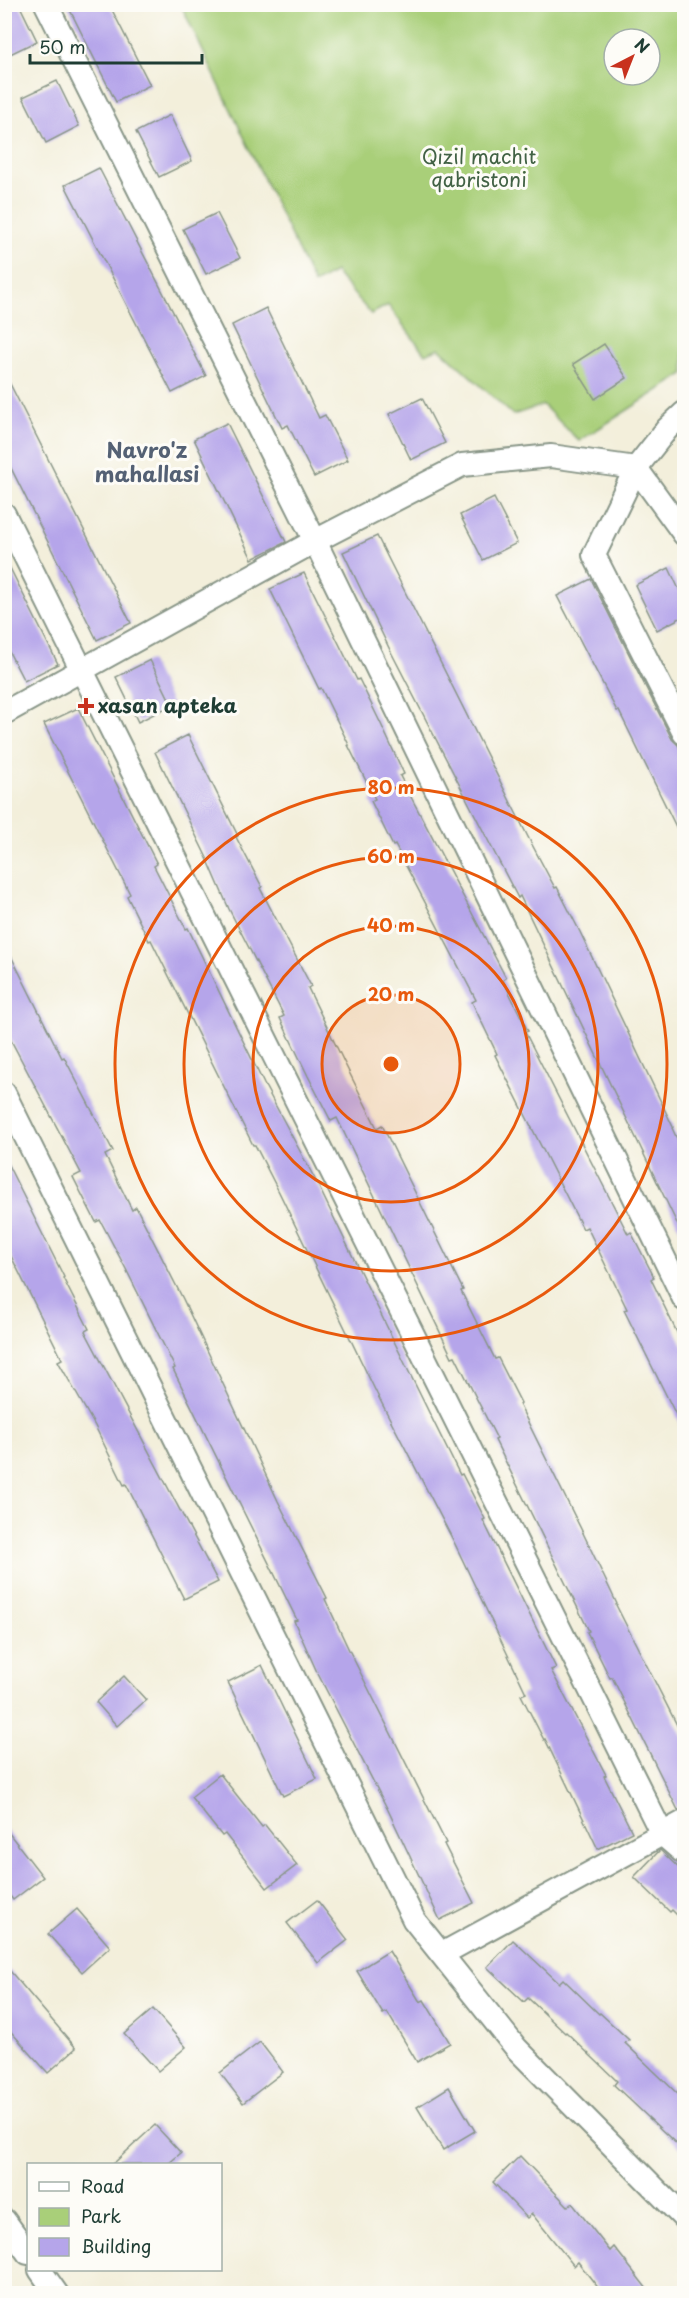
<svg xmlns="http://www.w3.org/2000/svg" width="689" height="2298" viewBox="0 0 689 2298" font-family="'Playpen Sans',sans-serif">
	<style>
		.green { fill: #a9cf79; stroke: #648656; stroke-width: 1.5; fill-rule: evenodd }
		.building { fill: #b5a5ea }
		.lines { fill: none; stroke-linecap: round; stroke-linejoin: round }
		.minor-casing { stroke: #899688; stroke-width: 26 }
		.minor { stroke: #fff; stroke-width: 22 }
		.ring { fill: none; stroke: #e8590c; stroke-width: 3 }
		.poi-dot { fill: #c8321e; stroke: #fdfcf7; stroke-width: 2 }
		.labels { text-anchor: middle; stroke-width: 6; stroke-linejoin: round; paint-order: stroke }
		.park-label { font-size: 20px; fill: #426245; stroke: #fdfcf7 }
		.poi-label { font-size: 20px; font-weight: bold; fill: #1f3d34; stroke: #fdfcf7; text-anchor: start }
		.neighbourhood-label { font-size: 21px; font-weight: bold; fill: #546174; stroke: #fdfcf7 }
		.centre { fill: #e8590c; stroke: #fdfcf7; stroke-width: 3 }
		.ring-label { font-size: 18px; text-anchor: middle; font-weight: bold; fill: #e8590c; stroke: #fdfcf7; stroke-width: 6; stroke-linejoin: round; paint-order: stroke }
	</style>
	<rect width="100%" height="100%" fill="#fdfcf7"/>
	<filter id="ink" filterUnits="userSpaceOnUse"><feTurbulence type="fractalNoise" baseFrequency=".0167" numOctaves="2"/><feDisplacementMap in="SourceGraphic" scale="12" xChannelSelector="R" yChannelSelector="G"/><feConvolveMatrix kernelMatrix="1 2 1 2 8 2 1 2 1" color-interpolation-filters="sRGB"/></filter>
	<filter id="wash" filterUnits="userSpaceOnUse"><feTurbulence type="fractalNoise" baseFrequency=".008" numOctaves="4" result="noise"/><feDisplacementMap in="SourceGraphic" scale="24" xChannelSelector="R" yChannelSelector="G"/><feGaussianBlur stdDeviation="1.35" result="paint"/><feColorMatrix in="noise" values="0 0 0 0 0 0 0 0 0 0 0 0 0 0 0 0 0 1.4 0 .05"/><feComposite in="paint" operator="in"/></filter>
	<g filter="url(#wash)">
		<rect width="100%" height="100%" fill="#f3efdb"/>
		<path class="green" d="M181,5H684V374L579,441L543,405L513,415L439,348L425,354L388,305L371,314L335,272L314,284ZM614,39H650V75H614Z"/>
		<g id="blocks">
			<g class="building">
				<path d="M4,4H19L37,41L4,57Z"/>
				<path d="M67,4H109L150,85L116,102Z"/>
				<path d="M57,81L79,126L46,143L23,97Z"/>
				<path d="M170,115L192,161L159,177L136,132Z"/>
				<path d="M99,168L206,376L172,393L65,185Z"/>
				<path d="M217,213L240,258L206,274L183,229Z"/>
				<path d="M266,308L319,418L325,415L348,460L314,477L288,425L282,428L232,325Z"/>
				<path d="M604,344L627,378L595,399L573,364Z"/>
				<path d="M4,372L131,623L97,640L4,454Z"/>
				<path d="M422,398L445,443L411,460L389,414Z"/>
				<path d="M227,423L286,542L252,559L194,439Z"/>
				<path d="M494,498L517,543L483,560L460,515Z"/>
				<path d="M377,536L528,837L555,888L557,887L580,932L673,1127L672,1128L684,1154V1238L520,896L518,898L492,848L390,650L343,552Z"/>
				<path d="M4,556L58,664L24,681L4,642Z"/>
				<path d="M669,568L684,600V616L657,630L635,585Z"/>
				<path d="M304,573L357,680L359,679L381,724L404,774L400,776L506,978L503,980L528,1031L525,1032L628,1234L631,1232L654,1277L651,1279L684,1347V1431L624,1310L627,1309L587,1227L583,1229L495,1055L497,1054L472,1002L476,1000L395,845L393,846L371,801L375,799L348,745H349L321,688L319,689L270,589Z"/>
				<path d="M591,579L672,739L678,745L684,758V843L619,711H617L557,596Z"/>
				<path d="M150,660L172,705L138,722L116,677Z"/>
				<path d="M78,708L157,864L154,866L186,929L188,928L264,1084L316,1181L409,1372L460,1475L462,1474L485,1519L483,1520L556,1668L551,1670L606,1775L604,1776L632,1832L598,1849L545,1739L544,1740L521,1695L526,1693L454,1542L377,1394L279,1192L255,1145H253L151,940L149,941L127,896L130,894L44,724Z"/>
				<path d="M188,735L238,836L236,837L262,887L260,888L311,986L308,988L344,1062L377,1128L382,1125L463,1290L461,1291L495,1359L498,1358L521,1403L519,1404L583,1533L617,1604L616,1605L684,1739V1809L678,1810L612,1677L610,1678L587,1632L589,1631L495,1440L497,1439L455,1356L452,1357L337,1118L331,1121L308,1076L280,1018L284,1016L229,909L207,858L155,752Z"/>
				<path d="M4,942L62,1058L64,1057L113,1151L105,1155L132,1210L136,1207L183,1299L278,1501L327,1598L325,1599L349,1650L446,1843L444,1844L474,1903L440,1920L388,1810L317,1672L294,1621L297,1620L173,1369L175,1368L126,1269L100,1220L96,1222L73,1177L81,1173L4,1027Z"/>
				<path d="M4,1157L64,1277L63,1278L89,1329L85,1331L218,1582L184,1599L126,1484L124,1485L95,1426L58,1361L62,1359L4,1242Z"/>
				<path d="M262,1665L317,1779L283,1796L228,1682Z"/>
				<path d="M124,1676L146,1700L117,1726L96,1702Z"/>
				<path d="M220,1774L262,1827L265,1825L297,1865L267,1888L225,1834L222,1836L191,1797Z"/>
				<path d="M4,1827L43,1877L13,1900L4,1888Z"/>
				<path d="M660,1850L684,1873V1922L672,1910L670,1912L634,1877Z"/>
				<path d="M317,1900L348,1940L318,1963L287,1923Z"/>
				<path d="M77,1909L110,1947L82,1972L48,1934Z"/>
				<path d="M513,1940L559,1983L563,1979L599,2014L600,2013L629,2040L625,2043L684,2100V2151L614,2085L617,2081L566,2032L565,2033L528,1998L524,2002L487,1967Z"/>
				<path d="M389,1951L420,2002L424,2000L450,2043L417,2062L387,2012L383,2014L357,1971Z"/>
				<path d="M4,1964L76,2048L48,2073L4,2024Z"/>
				<path d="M153,2009L186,2047L158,2071L124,2034Z"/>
				<path d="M260,2042L283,2072L243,2103L220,2073Z"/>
				<path d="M449,2087L475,2131L443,2150L417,2107Z"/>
				<path d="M155,2125L181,2153L168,2164H113Z"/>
				<path d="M520,2156L568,2206L572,2203L610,2251L614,2247L651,2294H603L578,2262L574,2266L532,2214L527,2218L493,2182Z"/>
			</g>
		</g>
	</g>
	<g filter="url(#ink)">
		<use href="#blocks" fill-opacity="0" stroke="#899688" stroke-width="1.5"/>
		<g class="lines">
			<defs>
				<g id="minor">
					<path d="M46,4L315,541L684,1299"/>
					<path d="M684,413L667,429L636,468L594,555L684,733"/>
					<path d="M636,468L684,534"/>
					<path d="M4,514L662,1834L684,1853"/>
					<path d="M4,713L315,541L462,465L551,456L636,468"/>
					<path d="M4,1093L414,1920L517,2049L684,2218"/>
					<path d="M442,1954L684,1822"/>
					<path d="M4,2220L28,2253"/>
					<path d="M40,2270L57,2294"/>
				</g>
			</defs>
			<use href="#minor" class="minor-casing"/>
			<use href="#minor" class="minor"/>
		</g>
	</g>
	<circle cx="391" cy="1064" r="69" fill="#e8590c" fill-opacity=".12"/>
	<g class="ring">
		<circle cx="391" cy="1064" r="69"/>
		<circle cx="391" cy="1064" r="138"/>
		<circle cx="391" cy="1064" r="207"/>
		<circle cx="391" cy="1064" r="276"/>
	</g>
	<path class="poi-dot" d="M83 697h6v6h6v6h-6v6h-6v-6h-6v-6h6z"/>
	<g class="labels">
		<g class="park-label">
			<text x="479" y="164">Qizil machit<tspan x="479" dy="23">qabristoni</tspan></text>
		</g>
		<g class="poi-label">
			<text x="98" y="713">xasan apteka</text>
		</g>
		<g class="neighbourhood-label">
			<text x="147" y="458">Navro'z<tspan x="147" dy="24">mahallasi</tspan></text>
		</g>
	</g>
	<circle cx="391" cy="1064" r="9" class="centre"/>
	<g class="ring-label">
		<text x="391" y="794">80 m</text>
		<text x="391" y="863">60 m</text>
		<text x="391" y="932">40 m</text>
		<text x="391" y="1001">20 m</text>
	</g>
	<rect width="689" height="2298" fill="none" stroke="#fdfcf7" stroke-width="24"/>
	<rect x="27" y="2163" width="195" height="108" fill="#fdfcf7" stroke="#a4b0a9" stroke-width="1.5"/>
	<rect x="39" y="2182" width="30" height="9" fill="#ffffff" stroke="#a4b0a9" stroke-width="1.5"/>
	<text x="81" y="2193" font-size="18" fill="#1f3d34">Road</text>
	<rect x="39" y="2208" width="30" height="18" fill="#a9cf79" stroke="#a4b0a9" stroke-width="1.5"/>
	<text x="81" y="2223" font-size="18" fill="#1f3d34">Park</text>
	<rect x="39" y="2238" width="30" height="18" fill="#b5a5ea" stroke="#a4b0a9" stroke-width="1.5"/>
	<text x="81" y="2253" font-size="18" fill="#1f3d34">Building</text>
	<g transform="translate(632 57) rotate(42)"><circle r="28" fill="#fdfcf7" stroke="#a4b0a9" stroke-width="1.5"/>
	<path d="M0-4.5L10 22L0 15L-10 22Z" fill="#c8321e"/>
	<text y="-9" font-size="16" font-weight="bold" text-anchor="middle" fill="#1f3d34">N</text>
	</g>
	<path d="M30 54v9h172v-9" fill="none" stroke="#1f3d34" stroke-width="3"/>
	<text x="39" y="54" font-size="18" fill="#1f3d34" stroke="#fdfcf7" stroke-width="4.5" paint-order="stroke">50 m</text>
</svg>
